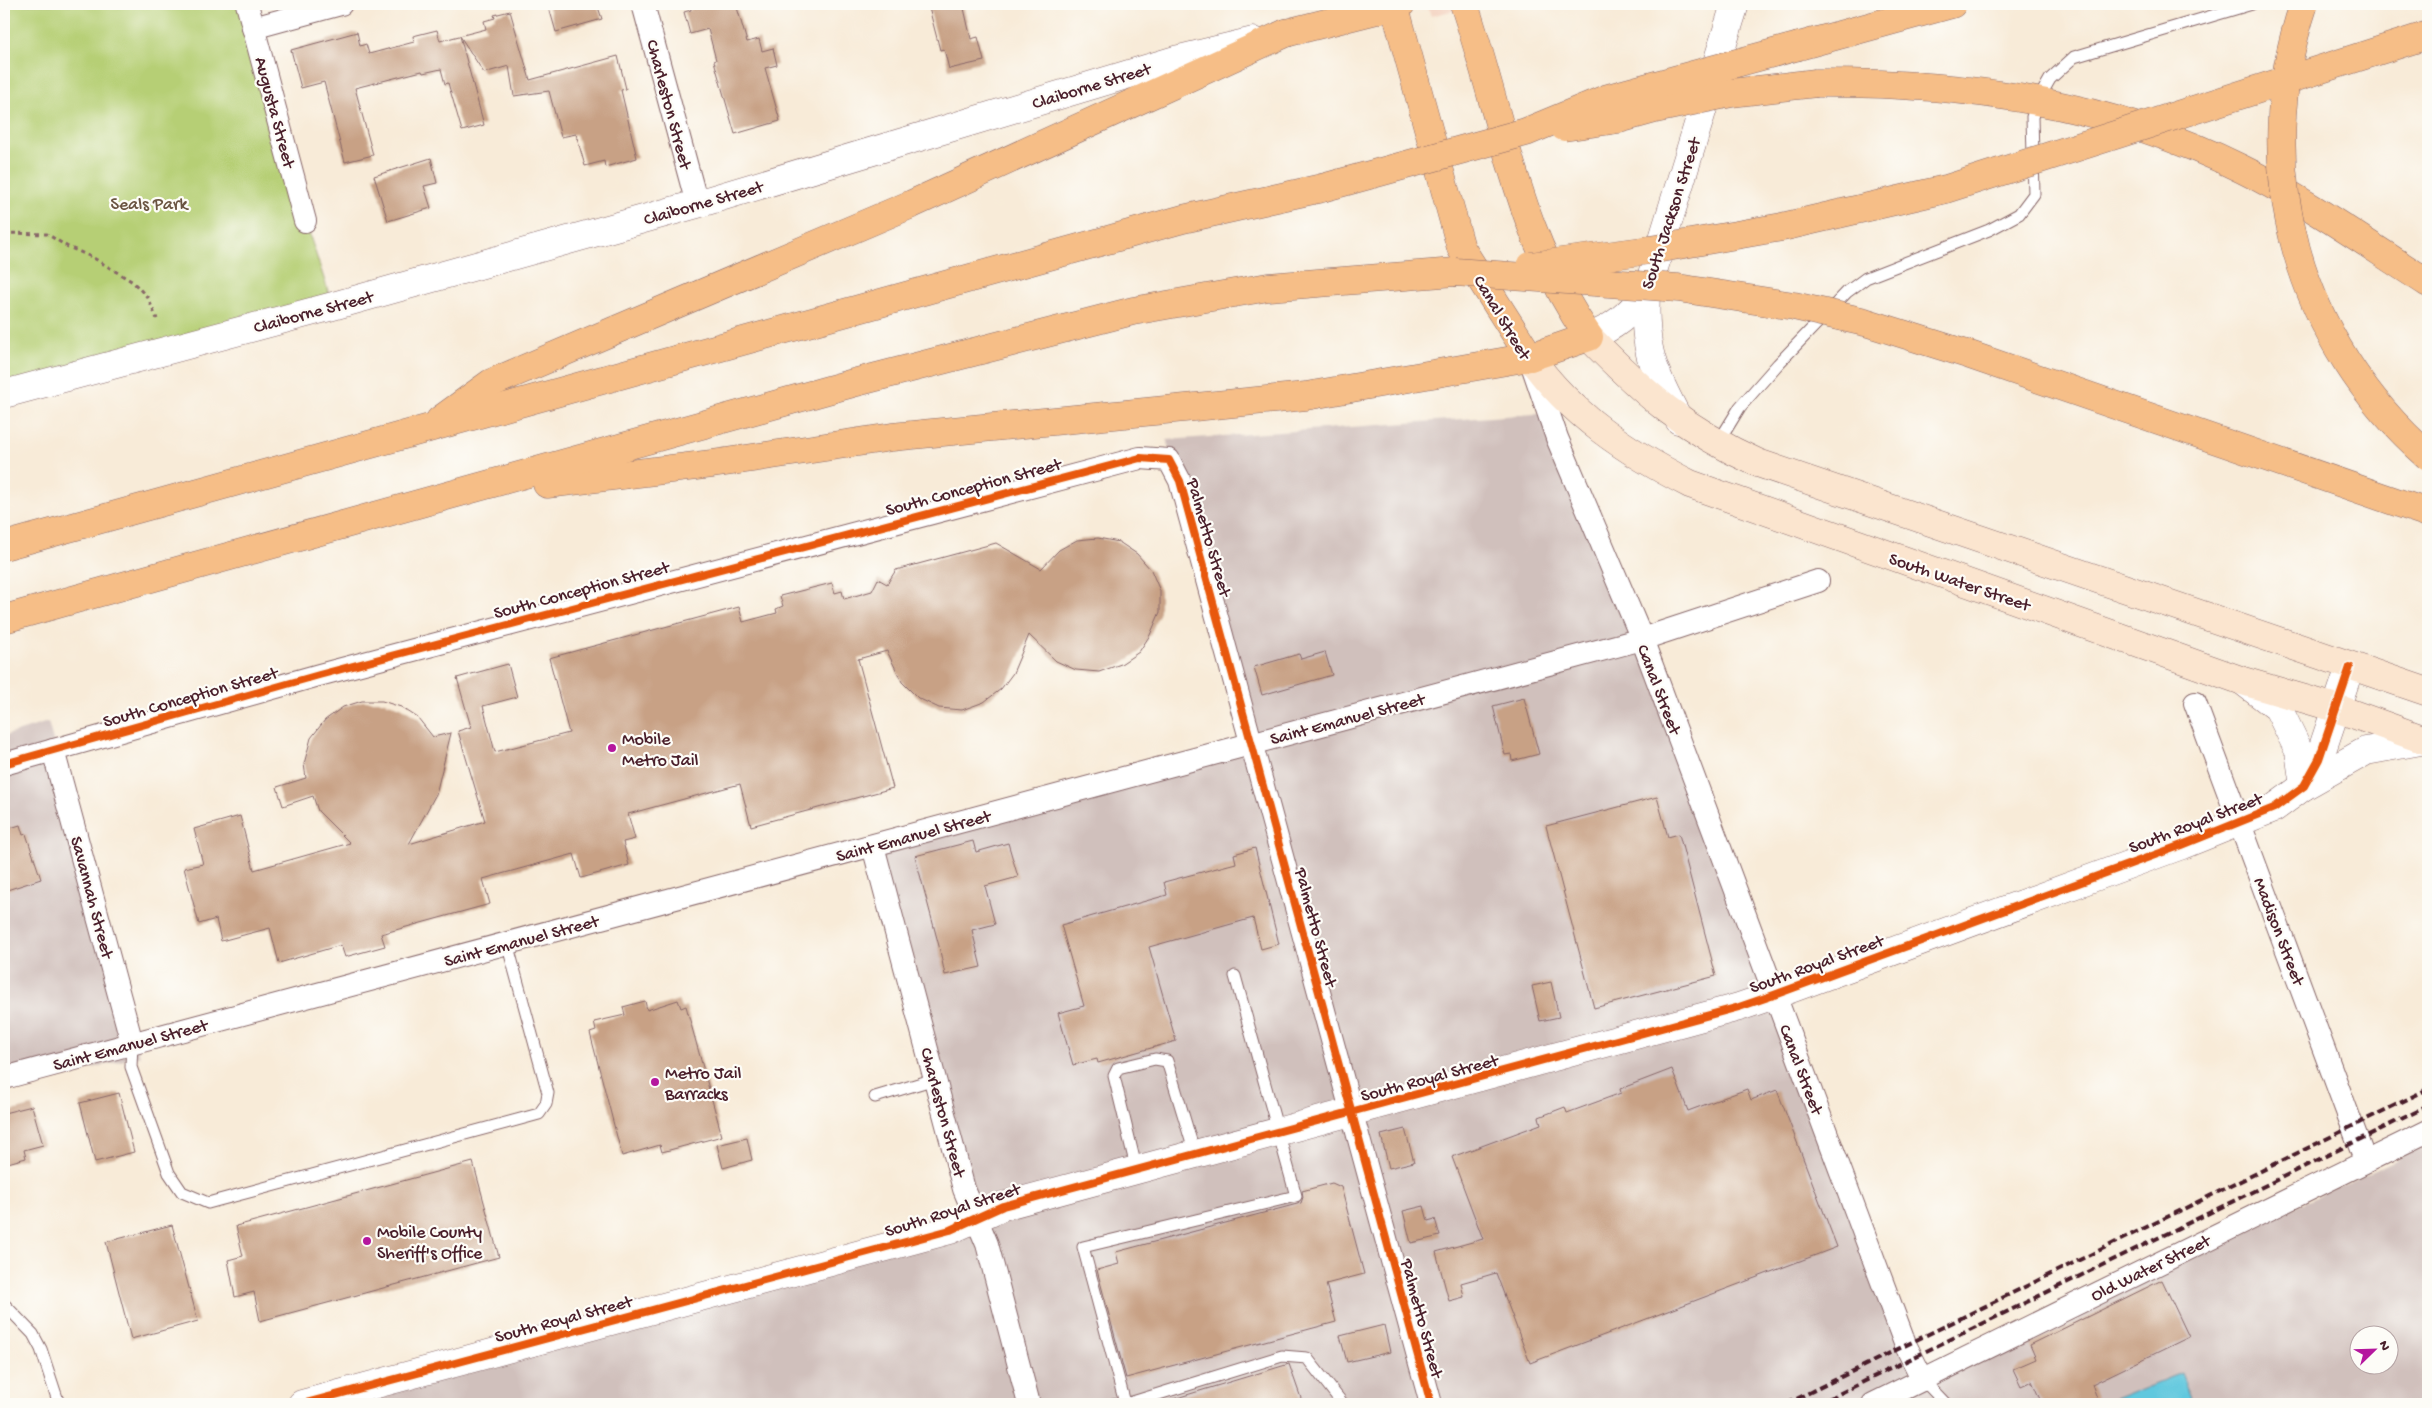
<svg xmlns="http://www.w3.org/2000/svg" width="2432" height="1408" viewBox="0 0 2432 1408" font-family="'Gochi Hand',sans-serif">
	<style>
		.built { fill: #f4d3c1 }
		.industrial { fill: #d0c0bc; fill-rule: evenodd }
		.green { fill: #b6cf74; stroke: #807750 }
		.water { fill: #61c8de; stroke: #567484 }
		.building { fill: #c8a185 }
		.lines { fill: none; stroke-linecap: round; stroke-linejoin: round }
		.service-casing { stroke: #876668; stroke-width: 13 }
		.minor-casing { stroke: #876668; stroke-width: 24 }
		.tertiary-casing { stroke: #876668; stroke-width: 29 }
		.secondary-casing { stroke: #876668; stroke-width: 29 }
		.primary-casing { stroke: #876668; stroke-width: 29 }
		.motorway-casing { stroke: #876668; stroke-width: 29 }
		.path { stroke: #876668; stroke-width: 3; stroke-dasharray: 4 4; stroke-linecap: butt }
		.service { stroke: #fff; stroke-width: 11 }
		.minor { stroke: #fff; stroke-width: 22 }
		.tertiary { stroke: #fff; stroke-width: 28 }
		.secondary { stroke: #fbe5cf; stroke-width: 28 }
		.primary { stroke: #f6be87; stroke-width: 28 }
		.motorway { stroke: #f6be87; stroke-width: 28 }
		.rail { stroke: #4a1f2b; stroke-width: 4; stroke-dasharray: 8 4; stroke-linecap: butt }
		.motorway-bridge-casing { stroke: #876668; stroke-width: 29; stroke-linecap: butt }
		.motorway-bridge { stroke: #f6be87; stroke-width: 28 }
		.cycleway-casing { stroke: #fdfcf7; stroke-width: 11 }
		.cycleway { stroke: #e8590c; stroke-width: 8 }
		.poi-dot { fill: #b5179e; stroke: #fdfcf7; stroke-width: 2 }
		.labels { text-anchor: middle; stroke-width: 4.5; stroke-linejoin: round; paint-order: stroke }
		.street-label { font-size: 18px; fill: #4a1f2b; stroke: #fdfcf7 }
		.park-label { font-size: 18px; fill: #6a5441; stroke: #fdfcf7 }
		.poi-label { font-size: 18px; fill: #4a1f2b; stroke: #fdfcf7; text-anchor: start }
	</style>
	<rect width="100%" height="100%" fill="#fdfcf7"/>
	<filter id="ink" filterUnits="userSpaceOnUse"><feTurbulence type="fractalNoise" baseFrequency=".02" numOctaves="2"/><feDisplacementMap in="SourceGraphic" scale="10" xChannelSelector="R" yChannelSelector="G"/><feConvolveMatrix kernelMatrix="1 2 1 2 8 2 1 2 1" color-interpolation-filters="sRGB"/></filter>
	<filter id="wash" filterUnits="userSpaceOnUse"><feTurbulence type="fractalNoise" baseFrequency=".0096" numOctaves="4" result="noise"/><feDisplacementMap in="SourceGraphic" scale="20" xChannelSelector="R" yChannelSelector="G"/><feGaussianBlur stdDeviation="1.12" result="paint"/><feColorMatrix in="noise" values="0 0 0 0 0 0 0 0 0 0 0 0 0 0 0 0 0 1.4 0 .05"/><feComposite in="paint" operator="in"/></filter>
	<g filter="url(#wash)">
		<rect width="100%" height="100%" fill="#f8ebd8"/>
		<path class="built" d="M1427,4H1480L1431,16Z"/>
		<g class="industrial">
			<path d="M1548,413L1923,1380L2428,1145V1404H2193L2181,1373L2114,1400L2115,1404H302L976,1218L873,846L1251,744L1167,440ZM2360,1336H2390V1366H2360Z"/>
			<path d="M48,722L140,1056L4,1091V736Z"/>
		</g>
		<path class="green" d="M4,4H247L305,221L333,306L4,394Z"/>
		<path class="water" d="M2181,1373L2193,1404H2115L2114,1400Z"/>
		<g id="blocks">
			<g class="building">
				<path d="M548,4H597L602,19L556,32Z"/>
				<path d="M690,4H736L747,42L759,39L762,51L773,48L777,65L765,68L780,121L735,134L714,61L716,60L708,29L690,34L684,12L691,10Z"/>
				<path d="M928,4H963L971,39L978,37L984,61L949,69L944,49L940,50Z"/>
				<path d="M510,11L530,80L618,56L626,89L621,90L637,158L605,167L604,161L585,166L576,134L561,137L549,91L514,96L509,66L484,73L460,36L484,125L462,131L448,83L445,84L441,69L423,73L422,71L355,88L373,155L345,162L324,82L301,88L291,50L357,32L360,46L366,44L369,54L414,42L413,36L437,30L440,41L486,29L484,21L495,18L494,15Z"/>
				<path d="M431,158L437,183L424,186L431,208L388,221L374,176Z"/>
				<path d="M1098,538L1119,542L1137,554L1151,570L1160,591V612L1150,635L1139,652L1121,664L1099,672L1076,670L1056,661L1029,635L1013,673L1001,689L984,702L962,710L939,708L918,698L902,682L887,651L858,659L893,788L751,826L740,784L628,814L635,839L623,842L629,865L581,878L574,854L483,879L490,904L381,934L385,946L345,957L341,945L279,963L270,928L221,941L216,919L199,924L184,868L203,864L194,829L240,816L254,870L350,843L318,811L313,796L283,806L277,787L306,778L304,764L311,738L325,720L343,707L362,701H382L401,707L418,718L433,737L451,733L436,794L409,844L485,821L458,731L471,727L457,678L508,664L517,697L483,706L495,752L569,733L549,658L739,607L743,622L777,613L776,609L783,606L780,596L832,583L835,593L842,591L844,599L872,591L878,579L887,584L896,570L996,543L1041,569L1059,550L1077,540Z"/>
				<path d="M1325,652L1332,675L1262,695L1254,667L1299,654L1301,659Z"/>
				<path d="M1524,698L1539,754L1512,761L1511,754L1505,755L1493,706Z"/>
				<path d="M1657,797L1668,837L1679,834L1716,976L1594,1008L1546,826Z"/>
				<path d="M20,825L23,835L26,834L41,879L4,891V830Z"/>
				<path d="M973,841L976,852L1008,843L1018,877L985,886L995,924L972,930L981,967L945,975L939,946L915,856Z"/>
				<path d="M1255,848L1279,944L1261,949L1253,918L1149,947L1176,1041L1098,1063L1097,1059L1073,1065L1058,1013L1084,1006L1061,925L1167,895L1164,882L1236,863L1234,854Z"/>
				<path d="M1551,982L1559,1017L1540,1021L1532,986Z"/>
				<path d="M678,1000L681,1008L686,1006L722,1136L662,1152L660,1145L622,1156L590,1033L596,1031L594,1022L625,1015L623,1007L645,1001L647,1010Z"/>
				<path d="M1672,1069L1688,1111L1747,1089L1751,1100L1777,1090L1837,1247L1530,1363L1496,1273L1461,1283L1464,1297L1449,1301L1436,1252L1483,1239L1452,1157L1541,1124L1539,1117L1565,1107L1567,1113L1621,1093L1620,1089Z"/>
				<path d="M119,1093L134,1152L95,1162L80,1103Z"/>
				<path d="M32,1106L43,1145L24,1150L26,1158L4,1164V1113Z"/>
				<path d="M1405,1129L1414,1162L1389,1168L1381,1135Z"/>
				<path d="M747,1138L752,1160L723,1168L717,1145Z"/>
				<path d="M473,1162L499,1257L260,1321L254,1292L235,1297L228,1260L243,1256L236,1226Z"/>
				<path d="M1332,1183L1341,1187L1364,1274L1326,1284L1336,1322L1126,1378L1097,1270L1119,1264L1116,1252L1301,1203L1303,1197L1302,1191Z"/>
				<path d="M1424,1206L1428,1221L1435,1219L1440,1236L1411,1243L1403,1211Z"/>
				<path d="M172,1225L198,1321L131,1339L106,1242Z"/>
				<path d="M2162,1280L2189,1337L2092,1384L2099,1404H2042L2032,1381L2021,1386L2013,1369L2036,1359L2030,1345Z"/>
				<path d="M1384,1325L1390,1352L1347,1362L1340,1336Z"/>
				<path d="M1289,1364L1303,1404H1171L1170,1400Z"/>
			</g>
		</g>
	</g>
	<g filter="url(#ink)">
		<use href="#blocks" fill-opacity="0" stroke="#876668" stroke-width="1"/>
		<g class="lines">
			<defs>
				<g id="service">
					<path d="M1718,443L1740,407L1778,364L1847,292L1866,278L1989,230L2019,214L2034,194L2032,117L2038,100L2050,79L2074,57L2252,4"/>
					<path d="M132,1043L131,1067L169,1173L182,1192L208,1203L219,1200L539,1114L546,1104L548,1093L507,943"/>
					<path d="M875,1097L935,1079"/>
					<path d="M1137,1171L1114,1076L1118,1068L1155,1059L1167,1061L1195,1154"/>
					<path d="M4,1304L33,1334L41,1349L59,1404"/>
					<path d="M1923,1380L1946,1404"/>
					<path d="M1113,1404L1125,1403L1083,1247L1296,1196L1235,976"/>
					<path d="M1126,1404L1282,1356L1307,1358L1343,1404"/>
				</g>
				<g id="minor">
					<path d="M247,4L305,221"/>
					<path d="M643,4L697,204"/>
					<path d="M253,28L341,4"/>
					<path d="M1532,365L1557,438L1642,639L1906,1346L1923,1380"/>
					<path d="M2195,703L2365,1160"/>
					<path d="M53,750L132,1043"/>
					<path d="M4,764L319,675L1140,458L1169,460L1180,481L1431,1404"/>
					<path d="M873,846L964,1189L987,1244L1029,1404"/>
					<path d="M4,1078L1642,639L1818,581"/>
					<path d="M1873,1404L2428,1131"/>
				</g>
				<g id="tertiary">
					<path d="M1646,294C1643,349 1653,372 1679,420"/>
					<path d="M1589,337C1614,328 1629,314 1646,294L1735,4"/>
					<path d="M4,394L333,306L697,204L1179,59L1253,41"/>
					<path d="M2244,682L2278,708L2299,751L2304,786L2366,751L2426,740"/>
					<path d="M302,1404L950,1230L1003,1206L1739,1007L1774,995L2182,845L2274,808L2304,786L2319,759L2350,667"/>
				</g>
				<g id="secondary">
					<path d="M1589,337C1644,394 1685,430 1758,463L2428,692"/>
					<path d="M1530,357C1571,415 1627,452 1690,484L2243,681L2336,708L2428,741"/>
				</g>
				<g id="primary">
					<path d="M1394,4L1461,248L1530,357L1589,337C1517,234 1503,120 1464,4"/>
					<path d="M1286,33L1401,4"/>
				</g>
				<g id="motorway">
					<path d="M1799,46L1952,4"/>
					<path d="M1816,83C1962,82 2109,102 2242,169C2307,201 2367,244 2428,283"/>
					<path d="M440,420L491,383L912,204L1286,33"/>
					<path d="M547,484L712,464L892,437L1306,396L1530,357"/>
					<path d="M4,546L1183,219L1322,188"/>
					<path d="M4,619L853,383L1133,311L1268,287L1455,272"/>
				</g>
			</defs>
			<use href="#service" class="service-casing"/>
			<use href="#minor" class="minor-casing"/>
			<use href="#tertiary" class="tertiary-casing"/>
			<use href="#secondary" class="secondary-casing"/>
			<use href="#primary" class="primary-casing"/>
			<use href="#motorway" class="motorway-casing"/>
			<path class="path" d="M4,233L47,234L68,247L92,257L133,282L148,298L157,319"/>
			<use href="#service" class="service"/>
			<use href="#minor" class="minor"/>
			<use href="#tertiary" class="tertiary"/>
			<use href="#secondary" class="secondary"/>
			<use href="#primary" class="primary"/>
			<use href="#motorway" class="motorway"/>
			<g class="rail">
				<path d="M1786,1404L2428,1089"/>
				<path d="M1818,1404L2428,1106"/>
			</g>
			<defs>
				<g id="motorway-bridge">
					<path d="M2304,4C2248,169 2298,342 2428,456"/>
					<path d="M1564,127L1619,119L1655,109L1731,93L1816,83"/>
					<path d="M1322,188L1526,132L1608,98L1799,46"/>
					<path d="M1531,266L1650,250L1782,227L1946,189L2428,35"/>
					<path d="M1455,272L1678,288L1794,306L1865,322L1970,355L2428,513"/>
				</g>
			</defs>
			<use href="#motorway-bridge" class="motorway-bridge-casing"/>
			<use href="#motorway-bridge" class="motorway-bridge"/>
			<defs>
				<g id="cycleway">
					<path d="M4,764L319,675L1140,458L1169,460L1180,481L1431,1404"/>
					<path d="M302,1404L950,1230L1003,1206L1739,1007L1774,995L2182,845L2274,808L2304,786L2319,759L2350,667"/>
				</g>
			</defs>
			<use href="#cycleway" class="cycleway-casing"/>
			<use href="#cycleway" class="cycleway"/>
		</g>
	</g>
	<g class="poi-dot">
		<circle cx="612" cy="748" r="5"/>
		<circle cx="655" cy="1082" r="5"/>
		<circle cx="367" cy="1241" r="5"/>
	</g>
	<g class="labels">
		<g class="street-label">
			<text transform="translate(1091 85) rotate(-17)" y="6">Claiborne Street</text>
			<text transform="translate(670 104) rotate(75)" y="6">Charleston Street</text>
			<text transform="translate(276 112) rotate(75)" y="6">Augusta Street</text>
			<text transform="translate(703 202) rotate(-16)" y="6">Claiborne Street</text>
			<text transform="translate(1670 213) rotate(-72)" y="6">South Jackson Street</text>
			<text transform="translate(313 311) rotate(-15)" y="6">Claiborne Street</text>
			<text transform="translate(1503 317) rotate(59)" y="6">Canal Street</text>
			<text transform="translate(973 486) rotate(-15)" y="6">South Conception Street</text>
			<text transform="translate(1210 537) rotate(74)" y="6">Palmetto Street</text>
			<text transform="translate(1960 581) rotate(19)" y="6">South Water Street</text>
			<text transform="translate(581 589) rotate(-15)" y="6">South Conception Street</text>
			<text transform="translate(1660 689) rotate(69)" y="6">Canal Street</text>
			<text transform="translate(190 696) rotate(-16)" y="6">South Conception Street</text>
			<text transform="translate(1347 718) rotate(-15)" y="6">Saint Emanuel Street</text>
			<text transform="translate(2195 822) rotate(-21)" y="6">South Royal Street</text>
			<text transform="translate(913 835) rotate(-15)" y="6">Saint Emanuel Street</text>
			<text transform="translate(93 897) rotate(75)" y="6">Savannah Street</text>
			<text transform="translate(1317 927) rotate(75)" y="6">Palmetto Street</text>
			<text transform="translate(2280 931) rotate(69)" y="6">Madison Street</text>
			<text transform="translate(521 940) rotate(-15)" y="6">Saint Emanuel Street</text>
			<text transform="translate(1816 963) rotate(-20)" y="6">South Royal Street</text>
			<text transform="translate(130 1044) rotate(-15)" y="6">Saint Emanuel Street</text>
			<text transform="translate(1802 1069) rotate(69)" y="6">Canal Street</text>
			<text transform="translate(1429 1077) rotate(-15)" y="6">South Royal Street</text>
			<text transform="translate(944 1112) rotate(75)" y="6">Charleston Street</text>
			<text transform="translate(952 1209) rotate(-18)" y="6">South Royal Street</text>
			<text transform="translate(2150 1267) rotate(-26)" y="6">Old Water Street</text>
			<text transform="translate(563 1318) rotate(-15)" y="6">South Royal Street</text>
			<text transform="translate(1423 1318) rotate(75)" y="6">Palmetto Street</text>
		</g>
		<g class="park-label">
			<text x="149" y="209">Seals Park</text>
		</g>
		<g class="poi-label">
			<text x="622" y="744">Mobile<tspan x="622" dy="21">Metro Jail</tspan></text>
			<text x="665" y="1078">Metro Jail<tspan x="665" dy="21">Barracks</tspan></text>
			<text x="377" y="1237">Mobile County<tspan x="377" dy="21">Sheriff's Office</tspan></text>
		</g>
	</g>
	<rect width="2432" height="1408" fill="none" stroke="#fdfcf7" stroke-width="20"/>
	<g transform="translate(2374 1350) rotate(67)"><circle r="24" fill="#fdfcf7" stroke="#b5a4a5"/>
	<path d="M0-4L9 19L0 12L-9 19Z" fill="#b5179e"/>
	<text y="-8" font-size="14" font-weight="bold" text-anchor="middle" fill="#4a1f2b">N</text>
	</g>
</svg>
